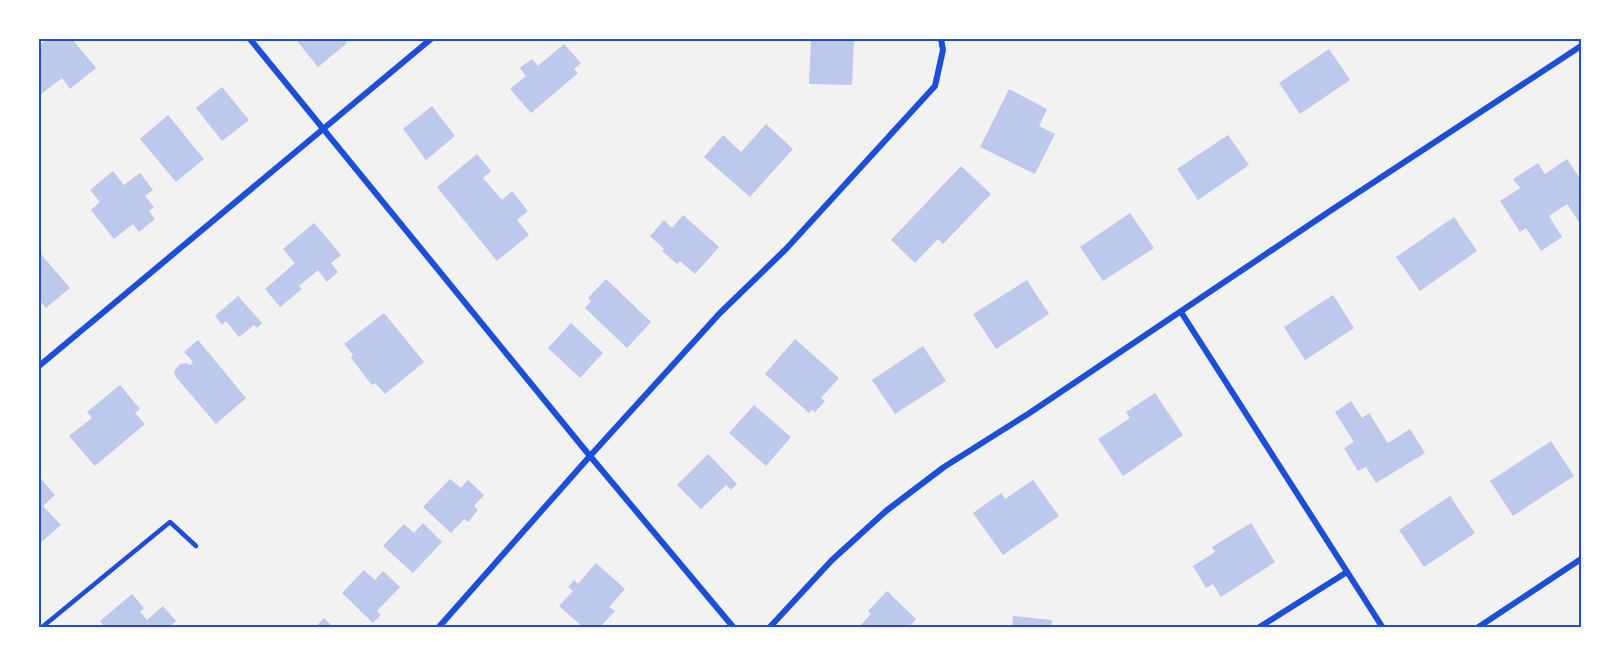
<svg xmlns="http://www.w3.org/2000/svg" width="1620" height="667" viewBox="0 0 1620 667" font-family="'PT Sans',sans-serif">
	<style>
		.building { fill: #bdc9ec }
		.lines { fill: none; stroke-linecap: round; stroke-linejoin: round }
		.service { stroke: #1d4ed8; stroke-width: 4.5 }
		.minor { stroke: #1d4ed8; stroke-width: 6 }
		.neatline { fill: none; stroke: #1d4ed8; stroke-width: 2 }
	</style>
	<rect width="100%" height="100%" fill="#f2f2f2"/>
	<g class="building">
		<path d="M48,39H72L96,68L70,89L62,78L40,95L39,94V50L42,48L40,45Z"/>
		<path d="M299,39H344L347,43L318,67L297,41Z"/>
		<path d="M811,39H854L852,85L809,84Z"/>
		<path d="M564,44L581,63L574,69L578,73L531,113L510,89L526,76L520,68L532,59L538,66Z"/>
		<path d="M1329,49L1350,80L1300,114L1279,83Z"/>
		<path d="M222,87L249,120L222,141L196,108Z"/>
		<path d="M1009,89L1047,109L1039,126L1055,134L1035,174L980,147Z"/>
		<path d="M432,106L455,136L426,160L403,129Z"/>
		<path d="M168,115L204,159L176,182L140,139Z"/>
		<path d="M766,124L793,149L750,197L704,157L723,135L741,152Z"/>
		<path d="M1228,135L1249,165L1198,200L1177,169Z"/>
		<path d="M477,154L491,171L483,178L502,200L512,191L528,211L517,220L529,235L497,261L437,187Z"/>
		<path d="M1567,159L1581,180V225L1567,204L1549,216L1562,237L1541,251L1526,228L1520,232L1500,201L1520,188L1513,179L1538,163L1545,174Z"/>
		<path d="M961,166L991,194L943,244L938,239L915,263L891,240Z"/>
		<path d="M113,171L124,185L140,173L153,190L145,196L154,207L149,211L155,219L139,232L133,224L114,239L91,210L100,202L90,190Z"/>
		<path d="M1130,213L1154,248L1103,281L1080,247Z"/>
		<path d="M683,215L719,247L695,274L680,261L677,264L662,251L664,249L650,236L664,220L672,228Z"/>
		<path d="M1454,217L1477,251L1420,291L1396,257Z"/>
		<path d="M314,223L341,255L331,263L338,272L327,282L318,270L299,286L302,289L280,307L265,289L295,263L283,249Z"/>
		<path d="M39,252L70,288L46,308L39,300Z"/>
		<path d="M606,279L651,322L627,348L585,308L591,301L588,298Z"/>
		<path d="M1027,280L1049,314L996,349L973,314Z"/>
		<path d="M1333,295L1354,328L1305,360L1284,327Z"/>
		<path d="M238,296L262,323L257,328L254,325L239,337L226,321L222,325L215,316Z"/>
		<path d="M384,313L424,362L385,394L375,383L372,385L351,358L353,355L344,344Z"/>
		<path d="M571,323L603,353L580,378L548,348Z"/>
		<path d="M795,339L839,378L821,398L825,401L815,412L812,410L809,413L765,374Z"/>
		<path d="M198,340L246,398L216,424L175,376L174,371L180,364L186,363L190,365L193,362L184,352Z"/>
		<path d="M923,346L946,381L895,414L872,380Z"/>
		<path d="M120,385L140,409L135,413L145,424L95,466L69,436L92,418L87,412Z"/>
		<path d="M1155,393L1183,435L1123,476L1098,439L1130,418L1126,412Z"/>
		<path d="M1351,401L1362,418L1369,413L1388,443L1410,429L1425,453L1376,483L1366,467L1358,471L1344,448L1354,442L1335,412Z"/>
		<path d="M754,405L791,437L766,466L729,433Z"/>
		<path d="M1551,441L1574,476L1513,516L1490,481Z"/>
		<path d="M708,454L737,484L731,490L726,485L701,509L677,485Z"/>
		<path d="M39,477L55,495L43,506L61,525L39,544Z"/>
		<path d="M450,479L461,488L468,480L484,495L474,506L478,510L468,522L464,519L451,533L423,507Z"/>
		<path d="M1033,480L1059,516L1003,555L973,513L1001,493L1005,499Z"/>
		<path d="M1450,496L1475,533L1424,567L1399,530Z"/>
		<path d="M423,523L442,542L413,573L383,546L404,524L414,533Z"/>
		<path d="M1251,523L1275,562L1221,597L1213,584L1206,588L1193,566L1215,552L1212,547Z"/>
		<path d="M596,563L625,589L609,607L615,611L599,628H584L559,606L573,591L568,587L574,580L578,584Z"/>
		<path d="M364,570L375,580L383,571L400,587L377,611L381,615L373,623L342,593Z"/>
		<path d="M887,591L916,619L908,628H858L871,614L868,611Z"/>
		<path d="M132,594L144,608L140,612L147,620L163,606L176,621L168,628H106L100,621Z"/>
		<path d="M1013,616L1052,620L1051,628H1012Z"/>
		<path d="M324,618L334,628H315Z"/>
	</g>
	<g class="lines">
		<path class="service" d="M41,628L170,522L196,546"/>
		<g class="minor">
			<path d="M250,39L590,456L734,628"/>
			<path d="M1181,312L1383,628"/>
			<path d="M39,366L431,39"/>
			<path d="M438,628L590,456L720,313L786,249L935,86L943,50L941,39"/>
			<path d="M769,628L832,560L886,511L944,467L1028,414L1330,211L1581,46"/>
			<path d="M1258,628L1347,572"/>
			<path d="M1477,628L1581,559"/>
		</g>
	</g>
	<rect width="1620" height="667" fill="none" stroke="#ffffff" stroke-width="81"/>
	<rect x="40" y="40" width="1540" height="586" class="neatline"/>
</svg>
